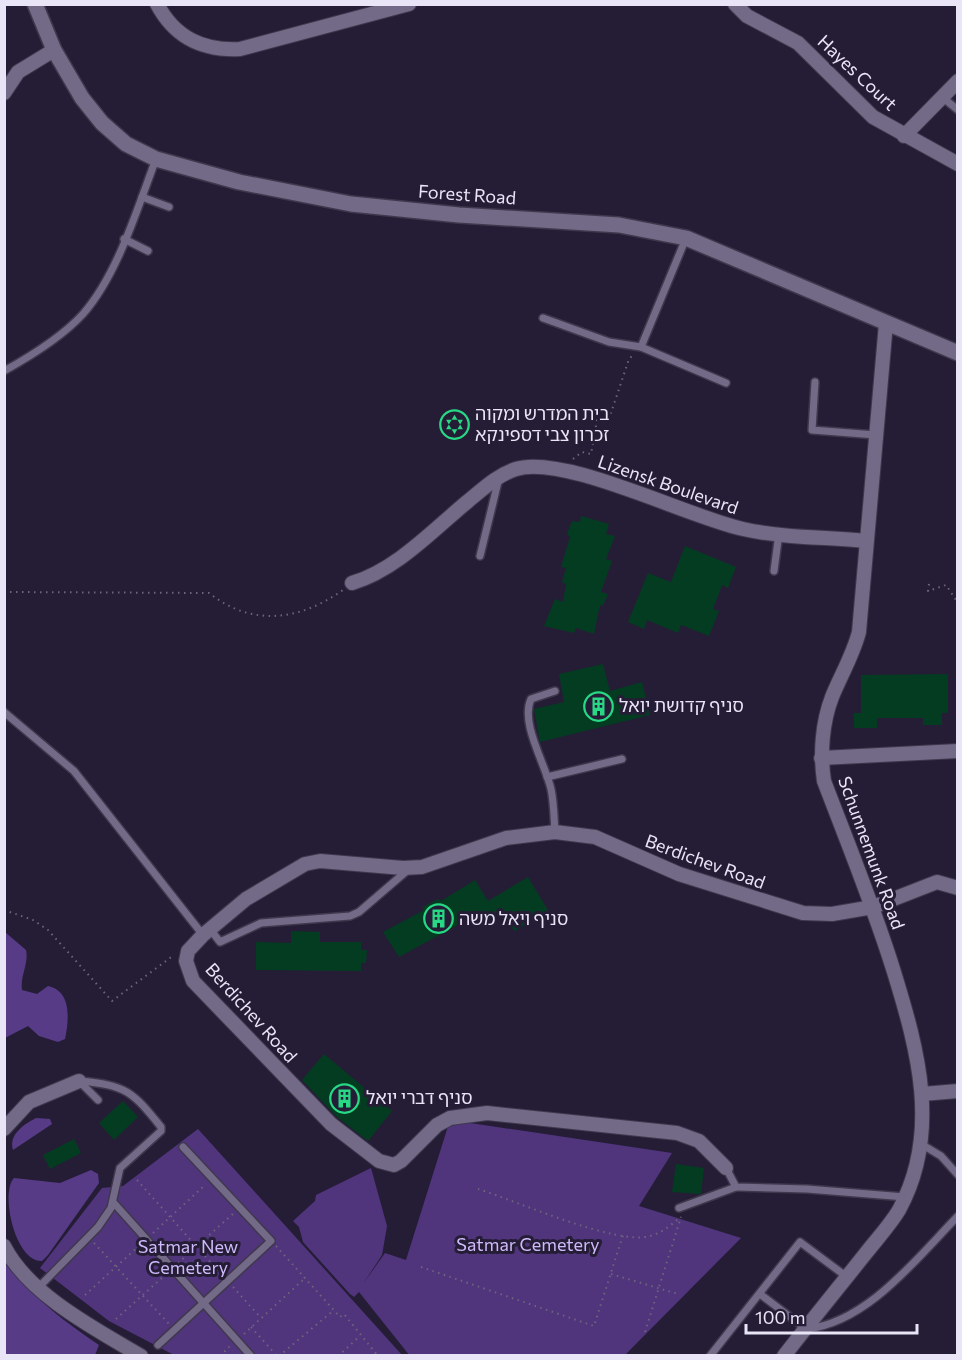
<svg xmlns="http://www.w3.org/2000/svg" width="962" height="1360" viewBox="0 0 962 1360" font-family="Commissioner,'Noto Sans Hebrew',sans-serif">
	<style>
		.green { fill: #50357d }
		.forest { fill: #573b86 }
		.building { fill: #043c21 }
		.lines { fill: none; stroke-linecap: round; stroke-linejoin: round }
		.lane-casing { stroke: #3f384d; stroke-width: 10 }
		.street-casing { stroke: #3f384d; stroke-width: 16 }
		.secondary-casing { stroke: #3f384d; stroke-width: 18 }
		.path { stroke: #6c657b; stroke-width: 2; stroke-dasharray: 1.5 4.5; stroke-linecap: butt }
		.lane { stroke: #726a87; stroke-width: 7 }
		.street { stroke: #726a87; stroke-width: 14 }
		.secondary { stroke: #726a87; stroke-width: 15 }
		.labels { text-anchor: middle; stroke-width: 6; stroke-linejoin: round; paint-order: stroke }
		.street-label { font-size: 18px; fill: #eae5f6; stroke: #251d36 }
		.poi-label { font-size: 18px; fill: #eae5f6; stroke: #251d36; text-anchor: start }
		.park-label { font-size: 18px; fill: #cebafa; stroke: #251d36 }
	</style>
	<rect width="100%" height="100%" fill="#251d36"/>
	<g class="green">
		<path d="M450,1120L672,1153L639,1206L741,1238L625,1355L410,1356L359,1292L354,1297L350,1294L303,1242L299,1227L293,1221L315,1201L316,1195L371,1168L387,1226L382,1255L363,1284L385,1253L406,1260Z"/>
		<path d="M198,1129L402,1355H174L109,1321L40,1268L102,1188L123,1186Z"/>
	</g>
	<g class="forest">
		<path d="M5,932L26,950C29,964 20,975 22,990L37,994L48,986C72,991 69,1020 65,1039L58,1042L39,1036L28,1026L5,1038Z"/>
		<path d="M36,1118L50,1119L52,1124L13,1150C8,1135 24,1124 36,1118Z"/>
		<path d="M91,1170L98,1174L99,1183L48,1255L42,1261C15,1262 0,1192 14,1178L60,1183Z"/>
		<path d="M4,1260C30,1295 63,1321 99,1345L95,1355H5Z"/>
	</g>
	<g class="building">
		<path d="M581,516L609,524L606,534L615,536L606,559L612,561L601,592L608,594L603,606L600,605L594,634L576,628L574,633L544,626L555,599L563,602L566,584L562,582L566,568L561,567L570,537L567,534L572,521L580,522Z"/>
		<path d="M685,546L736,567L728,588L722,585L713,609L719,611L709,636L681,625L678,633L647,620L644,629L628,622L648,573L671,582Z"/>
		<path d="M603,664L610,691L642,682L650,715L540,742L534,709L564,702L559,674Z"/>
		<path d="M948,674V713H942V725H923V718H877V728H854V713H861V675Z"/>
		<path d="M528,877L549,912L514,931L502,910L478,922L474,916L399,957L383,932L424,910L423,907L438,899L441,901L475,880L488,901Z"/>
		<path d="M291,931L320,932V942H361V950H367L366,963H361V971L256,970V942L291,943Z"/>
		<path d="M324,1054L392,1111L368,1141L337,1117L302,1080Z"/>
		<path d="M123,1101L138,1117L114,1140L99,1123Z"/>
		<path d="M74,1139L81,1153L50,1169L43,1155Z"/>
		<path d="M676,1164L704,1168L701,1194L672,1192Z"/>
	</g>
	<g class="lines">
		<defs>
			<g id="lane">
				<path d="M942,97L958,110"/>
				<path d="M142,197L169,207"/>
				<path d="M124,239L148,251"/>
				<path d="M543,318L609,342L641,347L726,383"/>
				<path d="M641,347L686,238"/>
				<path d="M4,371C31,356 62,337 83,314C118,274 137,209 156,159"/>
				<path d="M815,382L812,430L876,435"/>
				<path d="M480,556L499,478"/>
				<path d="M774,571L779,533"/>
				<path d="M555,691L531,699C520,723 545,763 551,789C554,803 554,818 555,832"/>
				<path d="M4,712L74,771L203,935"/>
				<path d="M547,777L622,759"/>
				<path d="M210,929L220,942L261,923L350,916L359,912L409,869"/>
				<path d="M79,1081L98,1100"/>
				<path d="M921,1144L941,1156L958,1175"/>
				<path d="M726,1168L736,1187L807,1189L905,1197"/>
				<path d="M113,1202L251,1356"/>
				<path d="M679,1208L736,1187"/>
				<path d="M38,1288L98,1227L111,1208L120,1168L161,1131V1127C132,1091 126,1085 79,1081"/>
				<path d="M760,1294L806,1329C867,1323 917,1258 958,1216"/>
				<path d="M158,1345L271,1241L183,1147"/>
				<path d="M710,1356L800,1242L847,1277"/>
			</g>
			<g id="street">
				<path d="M157,4C175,38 203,51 240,49L409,4"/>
				<path d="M735,4L747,16L798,43L873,117L958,164"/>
				<path d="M4,93L18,72L54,50"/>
				<path d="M904,136L958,81"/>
				<path d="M352,583C396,570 432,531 467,502C482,490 497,475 516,469C564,454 688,517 743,529C783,538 826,537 866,541"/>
				<path d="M821,758L958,751"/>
				<path d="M922,1094L958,1091"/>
				<path d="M4,1129L29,1102L79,1081"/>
				<path d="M726,1168L699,1141L677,1133L487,1113L450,1118L437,1125L401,1161L394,1165L379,1161L331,1124L193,981L186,961L188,951L203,935L246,899L305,864L320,861L403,868L422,867L506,838L555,832L595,837L679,874L803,913L832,914L873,907L937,882L958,888"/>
				<path d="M4,1246C28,1294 95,1329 141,1356"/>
				<path d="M784,1356C811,1321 839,1287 866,1253C877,1239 890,1225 899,1210C941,1133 918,1050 894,972C874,907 848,844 824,781C820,754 822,723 832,697C841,675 853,655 859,632L886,323"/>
			</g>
			<path id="secondary" d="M35,4L54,50L82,98L102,123L126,144L156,159L239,182L351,204L459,215L619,225L686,238L958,353"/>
		</defs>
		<use href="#lane" class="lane-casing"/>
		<use href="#street" class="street-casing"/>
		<use href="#secondary" class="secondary-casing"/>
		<g class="path">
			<path d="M573,459L582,452L591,454L599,409L611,413L629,359L633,355"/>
			<path d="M929,584L928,591L946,585L956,600L958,607"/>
			<path d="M4,592L209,593C252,627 299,621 343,590"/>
			<path d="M4,910L33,920L48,930L112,1001L174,955"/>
			<path d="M137,1180L221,1274"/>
			<path d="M478,1189C514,1200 617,1246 650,1236C662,1233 672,1224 681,1217"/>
			<path d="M153,1233L206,1184"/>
			<path d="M94,1243L170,1325"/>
			<path d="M276,1246L340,1317L344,1314L378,1356"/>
			<path d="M178,1263L234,1213"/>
			<path d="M421,1267L594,1326L623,1235"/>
			<path d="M611,1274L678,1294"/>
			<path d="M233,1287L261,1318"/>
			<path d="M85,1295L140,1245"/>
			<path d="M116,1319L165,1275"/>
			<path d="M251,1327L277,1356"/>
			<path d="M645,1332L681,1217"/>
			<path d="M244,1334L304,1279"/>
			<path d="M220,1356L231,1345"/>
			<path d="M279,1356L334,1310"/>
			<path d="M338,1356L360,1336"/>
		</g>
		<use href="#lane" class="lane"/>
		<use href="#street" class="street"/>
		<use href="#secondary" class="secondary"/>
	</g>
	<defs>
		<symbol id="synagogue-ring" viewBox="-11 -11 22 22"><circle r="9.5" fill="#251d36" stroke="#27d885" stroke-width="1.5"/><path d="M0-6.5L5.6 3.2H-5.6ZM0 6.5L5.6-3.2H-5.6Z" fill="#27d885"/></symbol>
		<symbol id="building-ring" viewBox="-11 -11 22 22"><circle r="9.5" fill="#251d36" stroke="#27d885" stroke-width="1.5"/><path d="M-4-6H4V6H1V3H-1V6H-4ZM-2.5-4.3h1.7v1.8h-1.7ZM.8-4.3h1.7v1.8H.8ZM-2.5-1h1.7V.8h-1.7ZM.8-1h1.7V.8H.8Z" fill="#27d885"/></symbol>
	</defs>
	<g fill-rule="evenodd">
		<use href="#synagogue-ring" x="438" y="408" width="33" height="33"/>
		<use href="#building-ring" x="582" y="690" width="33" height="33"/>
		<use href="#building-ring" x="422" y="902" width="33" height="33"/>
		<use href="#building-ring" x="328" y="1082" width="33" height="33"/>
	</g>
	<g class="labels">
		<g class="street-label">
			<text transform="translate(857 73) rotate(43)" y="6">Hayes Court</text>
			<text transform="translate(467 195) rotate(4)" y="6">Forest Road</text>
			<text transform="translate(668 485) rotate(19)" y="6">Lizensk Boulevard</text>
			<text transform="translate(871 853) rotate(70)" y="6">Schunnemunk Road</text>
			<text transform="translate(705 862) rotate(20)" y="6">Berdichev Road</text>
			<text transform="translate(251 1013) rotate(48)" y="6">Berdichev Road</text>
		</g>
		<g class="poi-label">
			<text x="475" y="420">בית המדרש ומקוה<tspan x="475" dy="21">זכרון צבי דספינקא</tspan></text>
			<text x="619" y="712">סניף קדושת יואל</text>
			<text x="459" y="925">סניף ויאל משה</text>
			<text x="366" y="1104">סניף דברי יואל</text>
		</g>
		<g class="park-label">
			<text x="528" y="1251">Satmar Cemetery</text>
			<text x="188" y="1253">Satmar New<tspan x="188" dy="21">Cemetery</tspan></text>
		</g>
	</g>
	<rect width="962" height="1360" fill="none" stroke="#eae5f6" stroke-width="12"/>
	<path d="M746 1324v9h171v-9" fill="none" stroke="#eae5f6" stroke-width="3"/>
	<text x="755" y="1324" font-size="18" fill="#eae5f6" stroke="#251d36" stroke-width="4.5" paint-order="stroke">100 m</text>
</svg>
